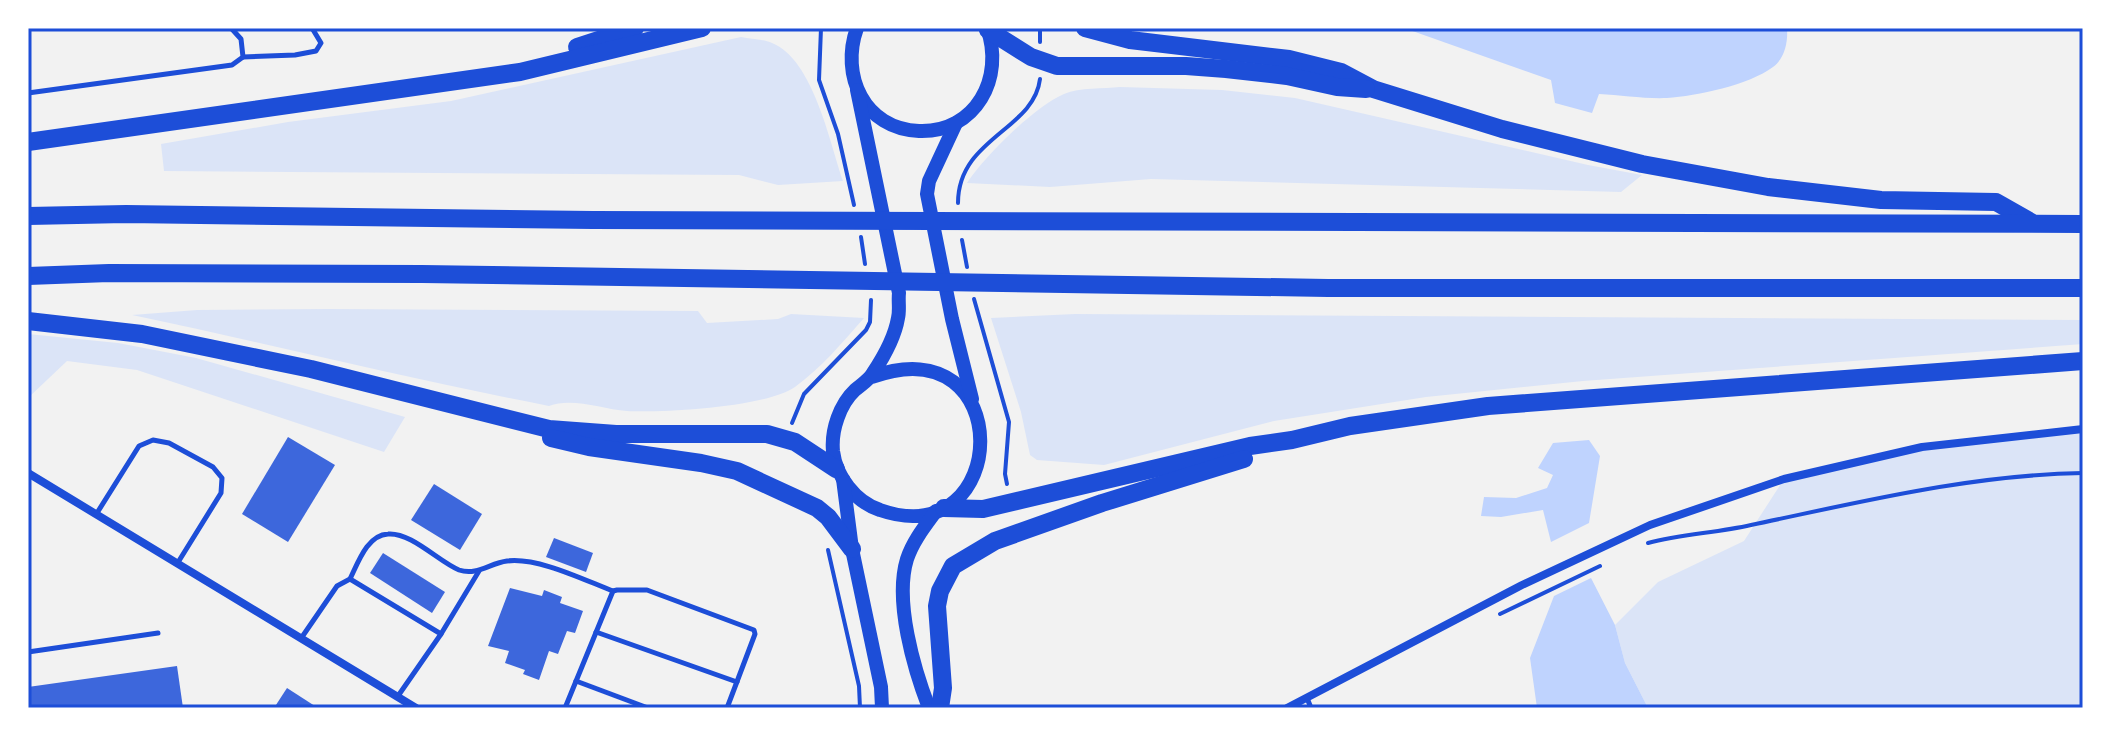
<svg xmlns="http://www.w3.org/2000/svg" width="2111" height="736" viewBox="0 0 2111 736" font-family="'DM Sans',sans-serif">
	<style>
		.green { fill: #dbe4f7 }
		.water { fill: #bfd3fe }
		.building { fill: #3d67dc }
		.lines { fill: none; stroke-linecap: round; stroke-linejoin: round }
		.path { stroke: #1d4ed8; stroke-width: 4 }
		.service { stroke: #1d4ed8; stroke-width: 5 }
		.minor { stroke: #1d4ed8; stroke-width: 8 }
		.secondary { stroke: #1d4ed8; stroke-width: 14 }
		.motorway { stroke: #1d4ed8; stroke-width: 18 }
		.neatline { fill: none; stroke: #1d4ed8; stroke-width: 3 }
	</style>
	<rect width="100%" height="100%" fill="#f2f2f2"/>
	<g class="green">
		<path d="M741,37C751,39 763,39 772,43C813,59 830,143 843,181L778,185L739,175L164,171L161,144L288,122L451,101Z"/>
		<path d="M1120,87L1222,90L1295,98L1588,165L1642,175L1621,192L1151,179L1050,187L967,183C984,157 1035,106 1064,94C1080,87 1103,89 1120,87Z"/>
		<path d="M328,309L698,311L707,323L778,319L791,314L864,318C843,342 821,368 795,387C767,407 662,413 627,411C602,409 572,397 549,406C409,379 271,344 132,315L197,310Z"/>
		<path d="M1075,314L2083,320V344L1583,381L1426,397L1274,421L1104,465L1037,460L1030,455L1021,412L991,318Z"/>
		<path d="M28,334L118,343L196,358L405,417L384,452L137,370L67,361L28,398Z"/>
		<path d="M2083,429V708H1648L1625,663L1615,625L1658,582L1744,541L1784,479L1922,447Z"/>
	</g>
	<g class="water">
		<path d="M1404,28H1787C1788,42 1785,58 1773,67C1749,85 1697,96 1667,98C1645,99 1621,95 1599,94L1592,113L1555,103L1551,80Z"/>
		<path d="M1589,440L1600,456L1589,523L1551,542L1543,510L1501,517L1481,516L1484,497L1516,498L1547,488L1553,475L1538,468L1553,443Z"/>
		<path d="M1591,578L1615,625L1625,663L1648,708H1537L1530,658L1554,596Z"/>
	</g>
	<g class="building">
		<path d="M288,437L335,465L288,542L242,514Z"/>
		<path d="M434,484L482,514L460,550L411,520Z"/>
		<path d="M554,538L593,553L586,572L546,557Z"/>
		<path d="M383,553L445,592L432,613L370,573Z"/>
		<path d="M510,588L542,596L544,590L562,597L560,603L583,611L575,633L567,631L558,654L549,651L539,680L523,674L525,670L505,663L509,651L488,646Z"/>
		<path d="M177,666L183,708H28V687Z"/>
		<path d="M287,688L318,708H274Z"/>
	</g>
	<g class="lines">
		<g class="path">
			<path d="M821,28L819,80L838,134L854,205"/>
			<path d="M1040,28V42"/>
			<path d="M958,203C958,138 1034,130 1040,79"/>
			<path d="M861,237L865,264"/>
			<path d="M962,240L967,267"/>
			<path d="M974,299L1009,422L1005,474L1007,484"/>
			<path d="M792,423L804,394L866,330L870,322L871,300"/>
			<path d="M1648,543C1682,534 1716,533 1751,525C1861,502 1969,475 2083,473"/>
			<path d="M828,550L859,686L860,708"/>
			<path d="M1500,614L1600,566"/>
		</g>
		<g class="service">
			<path d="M243,57L295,55L316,51L321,43L312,28"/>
			<path d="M28,93L232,65L243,57L241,39L231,28"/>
			<path d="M97,513L139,446L153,440L169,443L213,467L222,478L221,493L177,564"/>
			<path d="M350,579C358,563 367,535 388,534C411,532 439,562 459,570C477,576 490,563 507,561C538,557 584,580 613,591"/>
			<path d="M596,632L737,682"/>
			<path d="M441,634L479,571"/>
			<path d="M302,637L337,586L350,579L441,634L398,696"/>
			<path d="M28,652L158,633"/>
			<path d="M576,681L648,708"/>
			<path d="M1307,698L1311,708"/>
			<path d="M565,708L613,591L617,590H647L754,630L755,634L727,708"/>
		</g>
		<g class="minor">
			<path d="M28,473L416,708"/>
			<path d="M1287,708L1522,585L1650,525L1784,479L1922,447L2083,429"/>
		</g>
		<g class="secondary">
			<path d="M857,28C840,75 864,129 919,131C976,133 1005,77 987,28"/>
			<path d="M857,90L899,293C898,301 900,310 898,318C895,336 883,358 873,373C869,380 862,384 855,390C840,404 831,430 833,451C836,476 855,502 880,510C1012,556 1018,324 872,377"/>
			<path d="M956,123L929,181L927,194L952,319L972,399"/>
			<path d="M843,479L852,549L881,687L882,708"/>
			<path d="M929,708C914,669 894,601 907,559C913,541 925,526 936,511"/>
		</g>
		<g class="motorway">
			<path d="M1085,28L1130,40L1289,59L1341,72L1373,89L1502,129L1642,164L1768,187L1881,200L1996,202L2031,222"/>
			<path d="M988,30L1031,57L1057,66H1186L1226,69L1287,76L1337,87L1366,89"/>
			<path d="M577,47L635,28"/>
			<path d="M28,142L520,72L702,28"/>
			<path d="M28,216L126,214L593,220L2083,224"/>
			<path d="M28,276L109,273L422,274L1328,288H2083"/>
			<path d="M28,321L142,334L311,369L549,429L616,434H767L795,442L836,469"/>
			<path d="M551,438L589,447L701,463L737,471L817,508L828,517L852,549"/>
			<path d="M944,508L983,509L1250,446L1292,440L1350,426L1488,406L2083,361"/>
			<path d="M940,708L943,688L937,606L940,591L953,566L995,541L1102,503L1244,459"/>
		</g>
	</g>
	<rect width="2111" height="736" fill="none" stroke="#ffffff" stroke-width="60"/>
	<rect x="30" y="30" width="2051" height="676" class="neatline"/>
</svg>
